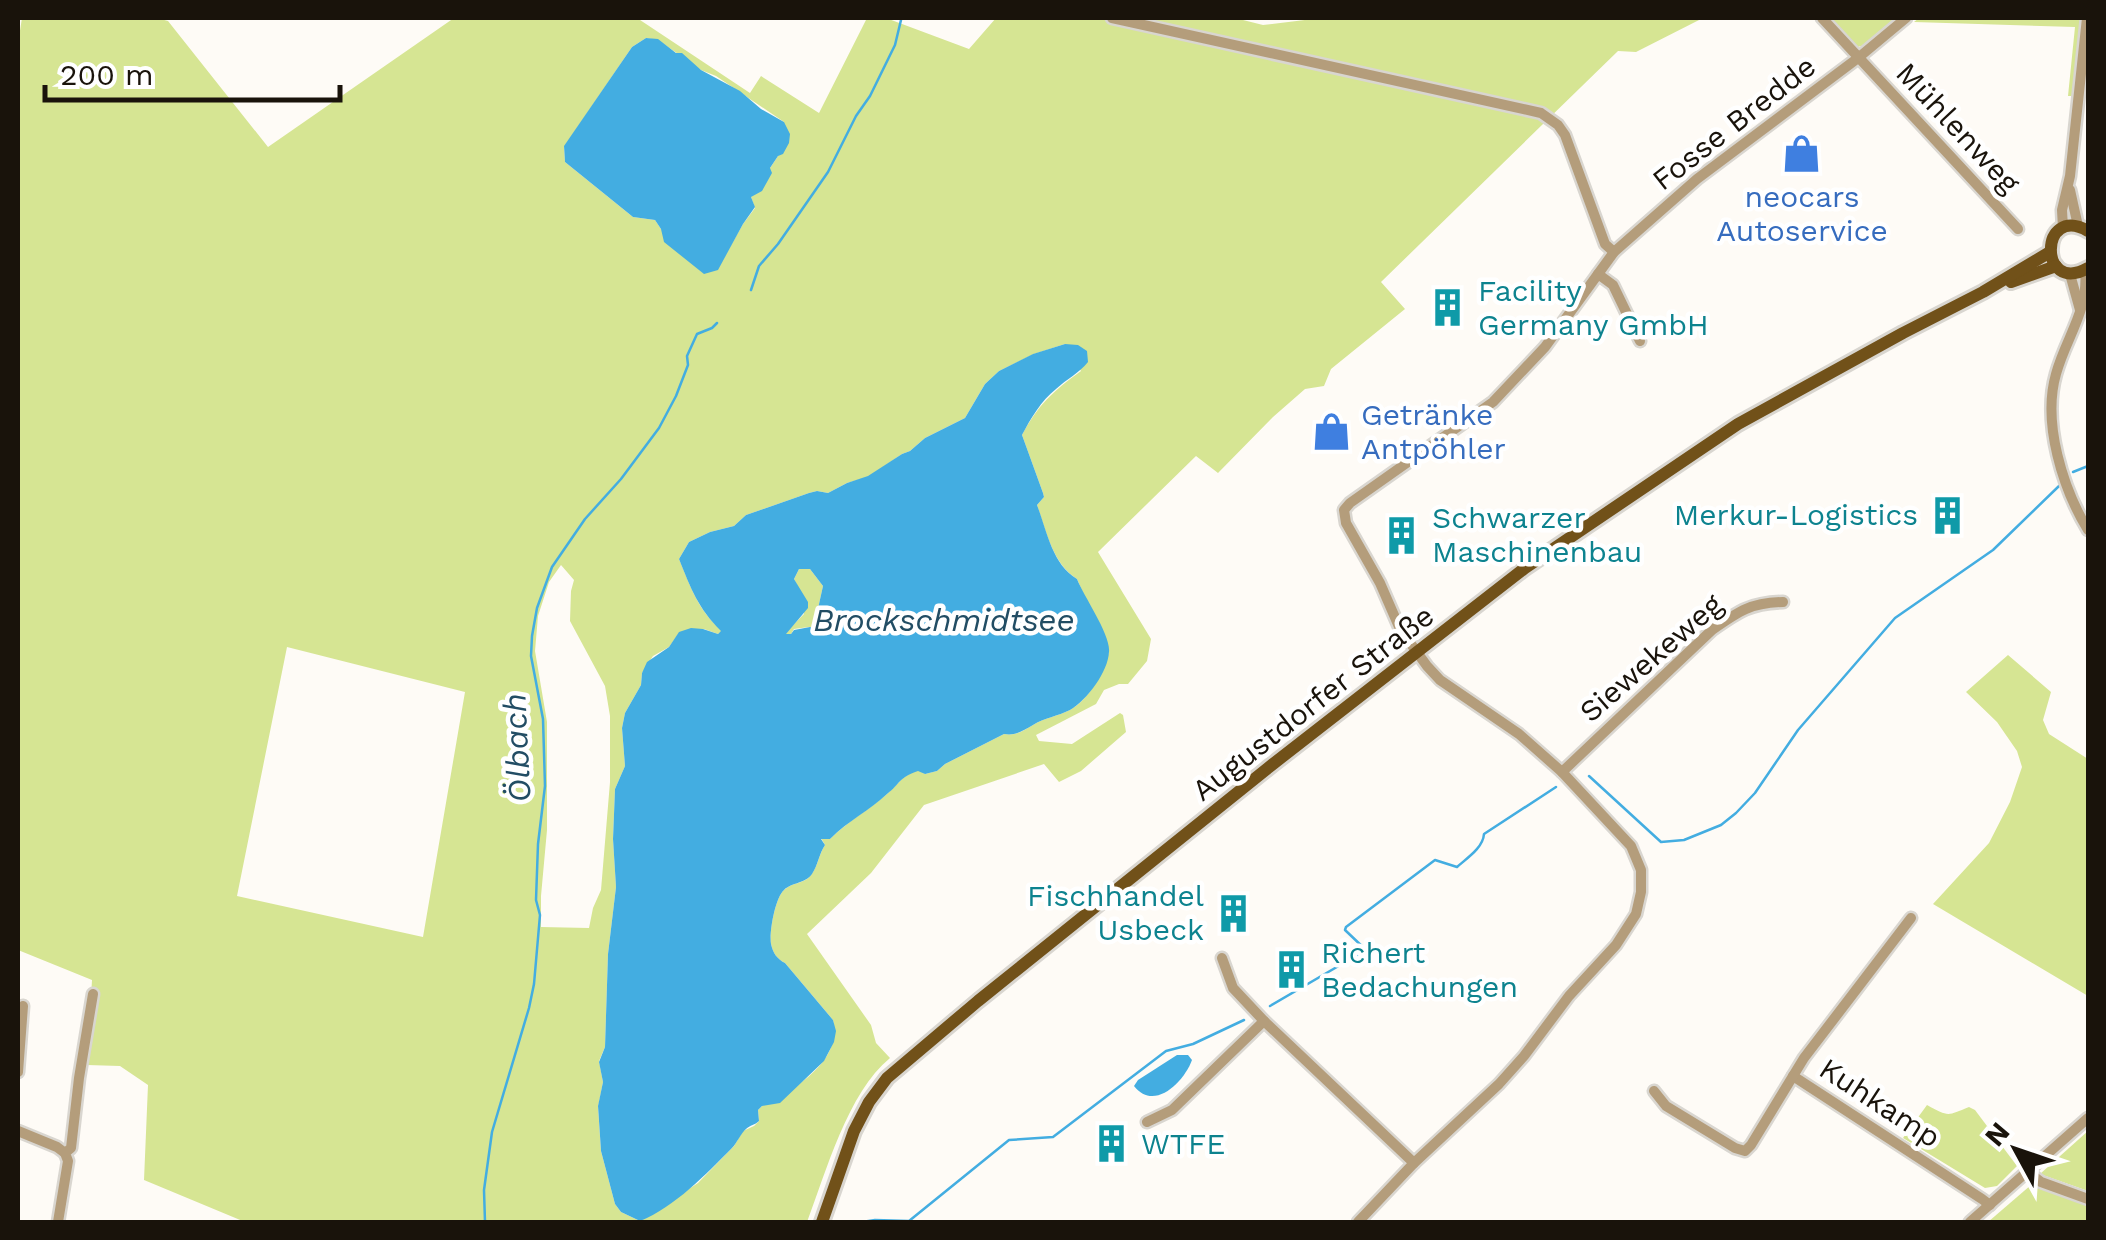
<svg xmlns="http://www.w3.org/2000/svg" width="2106" height="1240" viewBox="0 0 2106 1240" font-family="'Work Sans',sans-serif">
	<style>
		.green { fill: #d6e593; fill-rule: evenodd }
		.water { fill: #43ade1; fill-rule: evenodd }
		.lines { fill: none; stroke-linecap: round; stroke-linejoin: round }
		.stream { stroke: #43ade1; stroke-width: 2.5 }
		.minor-casing { stroke: #d9d6d0; stroke-width: 15 }
		.major-casing { stroke: #d9d6d0; stroke-width: 18 }
		.minor { stroke: #b49d7b; stroke-width: 10 }
		.major { stroke: #715119; stroke-width: 12 }
		.labels { text-anchor: middle; stroke-width: 9; stroke-linejoin: round; paint-order: stroke }
		.street-label { font-size: 30px; fill: #19130b; stroke: #fff }
		.shop-label { font-size: 30px; fill: #366cbe; stroke: #fff }
		.culture-label { font-size: 30px; fill: #0d838f; stroke: #fff; text-anchor: start }
		.water-label { font-size: 32px; font-style: italic; fill: #224d64; stroke: #fff }
	</style>
	<rect width="100%" height="100%" fill="#fefbf6"/>
	<g class="green">
		<path d="M22,18H157L168,21L268,147L454,18H637L750,93L761,76L819,113L867,18H886L969,49L996,18H1075L1089,20L1090,18H1235L1263,25L1321,18H1703L1636,52L1618,51L1381,282L1405,309L1331,369L1324,386L1305,389L1273,417L1218,473L1196,456L1098,552L1151,639L1147,661L1128,684H1119L1104,690L1096,704L1036,735L1039,741L1072,744L1120,713L1123,715L1126,732L1081,771L1059,782L1044,764L924,805L871,873L807,934L871,1025L876,1043L890,1058C848,1092 826,1172 807,1222H245L144,1180L148,1085L120,1066L87,1065L92,980L18,950V43ZM646,38L658,40L701,70L716,76L784,122L778,156L751,197L755,208L743,224L717,270L661,229L655,220L633,217L565,162L564,147L632,47ZM1065,344L1081,371C1053,391 1038,405 1022,435L1043,493L1044,497L1037,505C1046,531 1053,564 1077,579L1109,652C1102,673 1091,698 1070,710C1058,716 1044,718 1033,725C1022,731 1017,736 1004,734L945,764L937,771L925,774L918,770C900,777 900,783 887,794C869,810 848,821 830,839L821,838L825,845C819,854 818,866 811,875C805,884 792,882 784,890C775,898 769,933 771,944C773,953 777,959 785,963L833,1020C843,1062 793,1090 762,1106L758,1110L759,1121L754,1126L743,1131L734,1146L698,1183L640,1221L621,1212L615,1204L601,1151L598,1107L603,1082L599,1061L605,1047L608,954L616,887L613,839L615,789L625,766L622,728L625,713L641,685L642,673L653,656L669,647L679,633L704,629L718,634L722,631C698,610 691,588 679,559L689,542L710,532L734,526L746,515L809,493L817,491L828,493L847,483L868,477L902,454L910,451L925,438L965,418L985,384L999,371L1034,354ZM561,565L574,580L571,591L570,621L605,686L610,716V782L601,890L593,908L589,928L541,927V896L547,830V722L535,651L538,616L549,582ZM287,647L465,692L423,937L237,896Z"/>
		<path d="M1823,18H1895L1862,46L1853,48Z"/>
		<path d="M1919,18H2081L2072,96H2068L2075,27L1914,22Z"/>
		<path d="M799,569H810L823,586L817,613L818,626L815,630L809,627L794,629L791,634H784L804,614L799,589L794,579Z"/>
		<path d="M2008,655L2051,692L2043,720L2049,734L2088,759V996L1933,904L1989,843L2010,802L2022,767L2017,751L1997,722L1966,692Z"/>
		<path d="M1927,1105C1949,1117 1947,1116 1969,1107L1975,1110L2017,1166L1997,1186L1985,1188L1903,1138Z"/>
		<path d="M2088,1131V1191L2040,1174Z"/>
		<path d="M2031,1185L2088,1205V1222H1988Z"/>
	</g>
	<g class="water">
		<path d="M646,38L658,39L676,53H682L701,70L740,91L761,109L784,122L790,134L789,143L783,154L778,156L770,168L772,173L762,191L751,197L755,207L743,224L718,270L704,274L664,242L661,229L655,220L633,217L565,162L564,146L632,47Z"/>
		<path d="M1065,344L1078,345L1087,351L1088,362C1079,373 1067,379 1056,389C1041,401 1031,418 1022,435L1043,493L1044,497L1037,505C1047,531 1052,564 1077,579C1084,597 1111,635 1109,652C1108,672 1087,700 1070,710C1058,716 1044,718 1033,725C1022,731 1016,736 1004,734L945,764L937,771L925,774L918,771C898,778 901,783 887,794C869,811 849,820 830,839H821L825,845C819,854 818,865 812,874C805,884 792,882 784,890C775,898 769,933 771,944C773,953 777,959 785,963L833,1020L836,1031L834,1042L824,1061L780,1103L762,1106L758,1110L759,1121C755,1125 750,1125 746,1129C741,1133 737,1143 732,1148C706,1174 675,1207 640,1221L621,1212L615,1204L601,1151L598,1106L603,1082L599,1062L605,1047L608,954L616,887L613,839L615,789L625,766L622,728L625,713L641,685L642,673L647,662L669,647L679,632L691,628L703,629L718,634L721,631C698,608 691,589 679,559L689,542L710,532L734,526L746,515L809,493L817,491L828,493L847,483L868,476L902,454L910,451L925,438L965,418L985,384L999,371L1033,354ZM799,569H810L823,586L817,613L818,626L815,629L810,627L794,630L791,634H786L808,608V602L794,579Z"/>
		<path d="M1177,1055H1188L1192,1060C1184,1082 1154,1112 1134,1086L1138,1080Z"/>
	</g>
	<g class="lines">
		<g class="stream">
			<path d="M751,290L759,266L778,244L828,172L856,116L870,96L895,45L901,20"/>
			<path d="M2073,472L2088,466"/>
			<path d="M1589,776L1661,842L1684,840L1721,825L1736,813L1755,793L1798,730L1895,618L1993,550L2059,486"/>
			<path d="M1270,1006L1366,950L1345,930L1346,927L1435,860L1457,867C1467,858 1483,848 1484,834L1556,787"/>
			<path d="M485,1222L484,1190L492,1132L529,1008L534,984L540,915L536,900L538,844L545,786L543,719L531,656L532,636L537,608L552,567L585,519L621,479L659,428L676,396L688,365L687,356L697,334L712,328L717,323"/>
			<path d="M862,1222L875,1220L909,1221L1009,1140L1053,1137L1166,1051L1193,1044L1244,1020"/>
		</g>
		<defs>
			<g id="minor">
				<path d="M1112,18L1541,113L1558,125L1565,135L1605,244L1614,252"/>
				<path d="M1822,18L2018,229"/>
				<path d="M2070,190L2078,226"/>
				<path d="M2063,228L2062,210L2070,176L2087,18"/>
				<path d="M2085,271C2089,311 2066,337 2056,374C2042,423 2063,489 2088,530"/>
				<path d="M1598,274L1613,285L1640,341"/>
				<path d="M2070,274L2080,310"/>
				<path d="M1562,772L1712,630C1739,611 1750,603 1783,602"/>
				<path d="M1222,958L1233,988L1264,1021L1414,1163"/>
				<path d="M18,1072L23,1006"/>
				<path d="M1793,1076L1982,1199L1990,1205"/>
				<path d="M1654,1091L1666,1106L1735,1148L1745,1151L1751,1145L1804,1058L1911,918"/>
				<path d="M1147,1122L1172,1110L1264,1021"/>
				<path d="M18,1131L57,1147L65,1153"/>
				<path d="M2028,1172L2041,1182L2088,1199"/>
				<path d="M58,1222L68,1161L65,1153L71,1148L79,1078L93,994"/>
				<path d="M1358,1222L1414,1163L1499,1084L1524,1056L1569,996L1616,945L1636,914L1641,892V870L1631,846L1562,772L1519,734L1440,680L1427,666L1400,629L1380,583L1346,523L1344,510L1350,503L1493,402L1545,347L1614,252L1697,179L1858,58L1906,18"/>
				<path d="M1970,1222L2088,1118"/>
			</g>
			<g id="major">
				<path d="M2088,231C2039,203 2038,296 2088,268"/>
				<path d="M2011,282L2056,266"/>
				<path d="M822,1222L854,1131L869,1102L887,1078L978,1001L1273,764L1525,568L1738,424L1903,333L1983,292L2050,252"/>
			</g>
		</defs>
		<use href="#minor" class="minor-casing"/>
		<use href="#major" class="major-casing"/>
		<use href="#minor" class="minor"/>
		<use href="#major" class="major"/>
	</g>
	<defs>
		<symbol id="shop-bare" viewBox="-9 -9 18 18"><path d="M-5-2.5h2.3a2.7 3.5 0 0 1 5.4 0H5L5.5 6h-11ZM-1.5-2.5h3a1.5 2.3 0 0 0-3 0Z" fill="#3f7fe0" stroke="#fff" stroke-width="2.5" paint-order="stroke"/></symbol>
		<symbol id="building-bare" viewBox="-9 -9 18 18"><path d="M-4-6H4V6H1V3H-1V6H-4ZM-2.5-4.3h1.7v1.8h-1.7ZM.8-4.3h1.7v1.8H.8ZM-2.5-1h1.7V.8h-1.7ZM.8-1h1.7V.8H.8Z" fill="#0f9aa8" stroke="#fff" stroke-width="2.5" paint-order="stroke"/></symbol>
	</defs>
	<g fill-rule="evenodd">
		<use href="#shop-bare" x="1774" y="126" width="55" height="55"/>
		<use href="#building-bare" x="1420" y="280" width="55" height="55"/>
		<use href="#shop-bare" x="1304" y="404" width="55" height="55"/>
		<use href="#building-bare" x="1920" y="488" width="55" height="55"/>
		<use href="#building-bare" x="1374" y="508" width="55" height="55"/>
		<use href="#building-bare" x="1206" y="886" width="55" height="55"/>
		<use href="#building-bare" x="1264" y="942" width="55" height="55"/>
		<use href="#building-bare" x="1084" y="1116" width="55" height="55"/>
	</g>
	<g class="labels">
		<g class="street-label">
			<text transform="translate(1734 123) rotate(-38)" y="10">Fosse Bredde</text>
			<text transform="translate(1958 128) rotate(47)" y="10">Mühlenweg</text>
			<text transform="translate(1651 658) rotate(-41)" y="10">Siewekeweg</text>
			<text transform="translate(1313 703) rotate(-38)" y="10">Augustdorfer Straße</text>
			<text transform="translate(1880 1103) rotate(33)" y="10">Kuhkamp</text>
		</g>
		<g class="shop-label">
			<text x="1802" y="207">neocars<tspan x="1802" dy="34">Autoservice</tspan></text>
			<text x="1361" y="425" text-anchor="start">Getränke<tspan x="1361" dy="34">Antpöhler</tspan></text>
		</g>
		<g class="culture-label">
			<text x="1478" y="301">Facility<tspan x="1478" dy="34">Germany GmbH</tspan></text>
			<text x="1918" y="525" text-anchor="end">Merkur-Logistics</text>
			<text x="1432" y="528">Schwarzer<tspan x="1432" dy="34">Maschinenbau</tspan></text>
			<text x="1204" y="906" text-anchor="end">Fischhandel<tspan x="1204" dy="34">Usbeck</tspan></text>
			<text x="1321" y="963">Richert<tspan x="1321" dy="34">Bedachungen</tspan></text>
			<text x="1141" y="1154">WTFE</text>
		</g>
		<g class="water-label">
			<text x="944" y="631">Brockschmidtsee</text>
			<text transform="translate(517 748) rotate(-93)" y="11">Ölbach</text>
		</g>
	</g>
	<rect width="2106" height="1240" fill="none" stroke="#19130b" stroke-width="40"/>
	<g transform="translate(2016 1150) rotate(310)" stroke="#ffffff" stroke-width="8" paint-order="stroke">
	<path d="M0-8L18 38L0 25L-18 38Z" fill="#19130b"/>
	<text y="-15" font-size="28" font-weight="bold" text-anchor="middle" fill="#19130b">N</text>
	</g>
	<path d="M45 85v15h295v-15" fill="none" stroke="#19130b" stroke-width="5"/>
	<text x="60" y="85" font-size="30" fill="#19130b" stroke="#ffffff" stroke-width="8" paint-order="stroke">200 m</text>
</svg>
